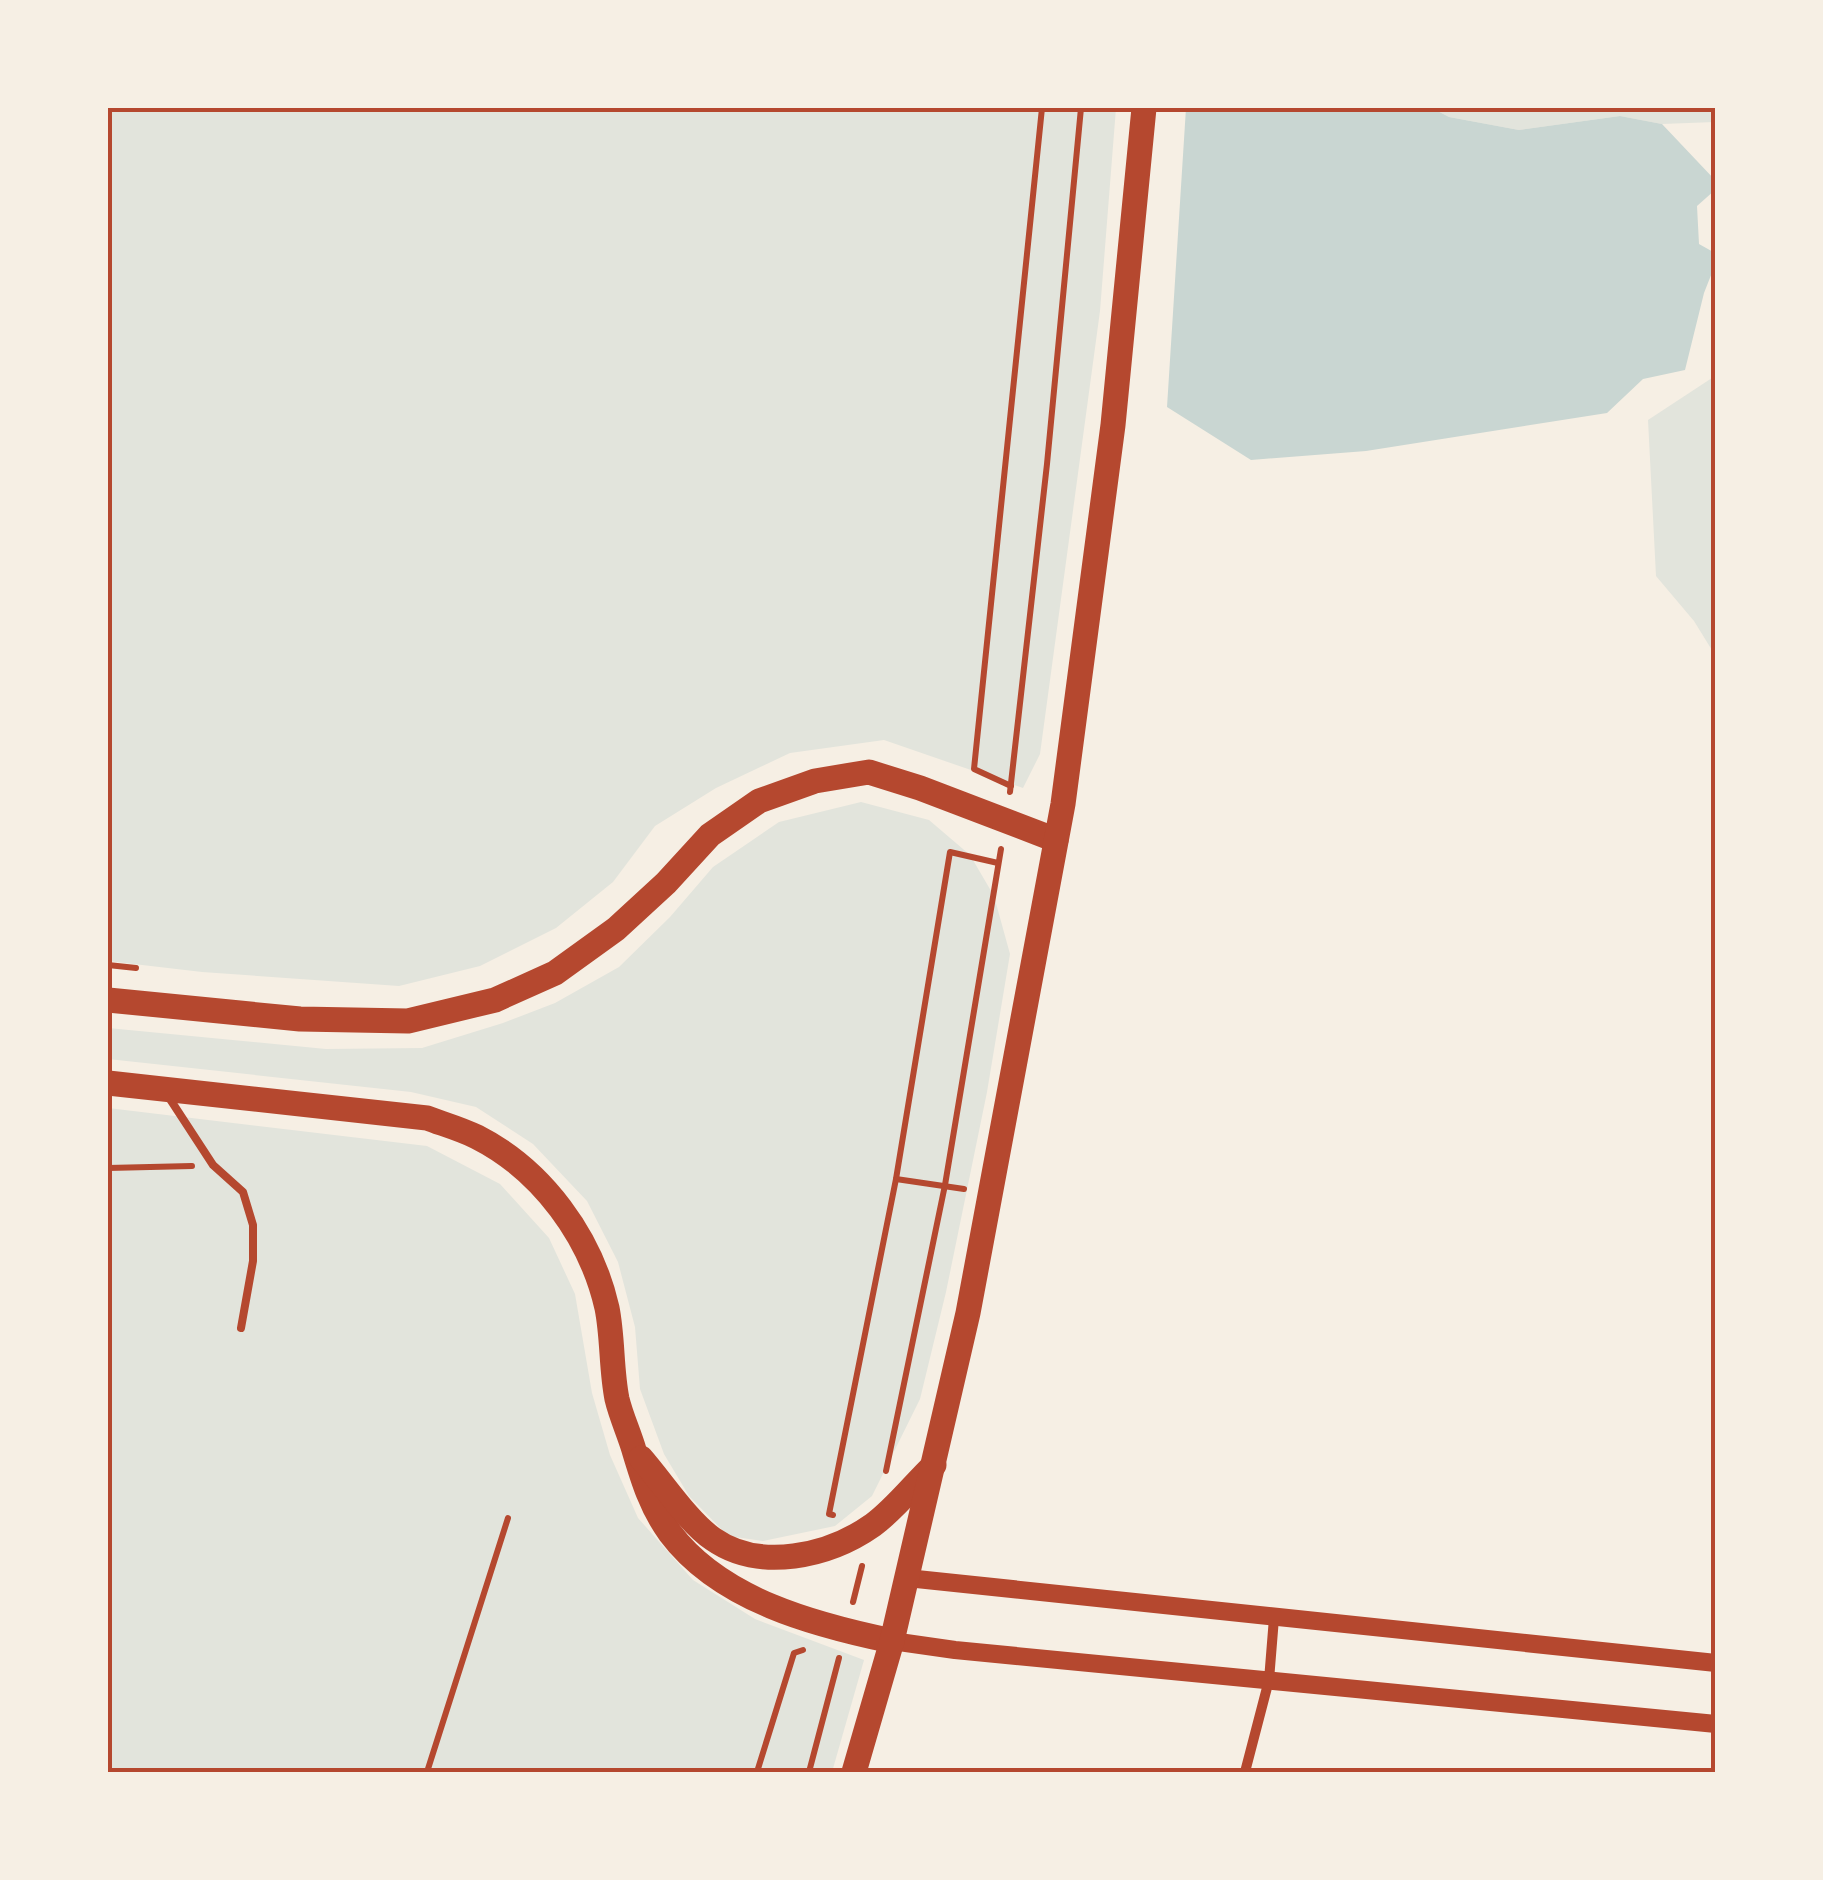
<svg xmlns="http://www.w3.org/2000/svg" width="1823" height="1880" viewBox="0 0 1823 1880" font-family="'Space Grotesk',sans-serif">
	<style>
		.green { fill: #e2e4dc }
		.water { fill: #c9d6d2 }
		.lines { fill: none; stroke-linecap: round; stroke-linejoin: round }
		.path { stroke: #b5482f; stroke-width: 6 }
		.service { stroke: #b5482f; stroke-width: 8 }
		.minor { stroke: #b5482f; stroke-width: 10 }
		.tertiary { stroke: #b5482f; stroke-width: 18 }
		.primary { stroke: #b5482f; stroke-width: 25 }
		.neatline { fill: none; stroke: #b5482f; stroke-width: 4 }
	</style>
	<rect width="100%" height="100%" fill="#f6efe4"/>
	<g class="green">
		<path d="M108,108H1116L1100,311L1040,754L1023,788L884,740L790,753L716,788L655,826L613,882L556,928L480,966L399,986L202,972L108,961Z"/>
		<path d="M1432,108H1715V122L1662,124L1620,116L1519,130L1449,117Z"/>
		<path d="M1715,376V655L1694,621L1656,576L1648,420Z"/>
		<path d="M861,802L929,820L970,855L994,896L1010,954L987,1092L946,1292L920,1399L872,1496L835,1526L763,1541L728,1536L689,1496L664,1454L640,1389L635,1327L618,1262L587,1201L533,1144L476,1107L411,1092L108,1059V1028L326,1049L422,1048L503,1023L555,1003L619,967L670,917L713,867L779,822Z"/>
		<path d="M108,1108L427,1146L500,1184L549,1238L575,1294L592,1393L610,1455L638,1518L693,1580L755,1619L864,1660L832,1772H108Z"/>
	</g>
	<path class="water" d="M1186,108H1432L1449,117L1519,130L1620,116L1662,124L1715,180V190L1697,206L1699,244L1715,253V265L1704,293L1685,370L1643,379L1607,413L1366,451L1251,460L1167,407Z"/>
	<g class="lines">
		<g class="path">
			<path d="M1011,786L974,769L1042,108"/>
			<path d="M1010,792L1047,464L1081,108"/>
			<path d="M108,965L136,968"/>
			<path d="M108,1168L192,1166"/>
			<path d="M896,1179L964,1189"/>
			<path d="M886,1471L945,1185L1001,849"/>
			<path d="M833,1515L829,1514L896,1179L950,852L998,863"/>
			<path d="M853,1602L862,1566"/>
			<path d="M427,1772L508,1518"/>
			<path d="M757,1772L794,1653L803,1650"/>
			<path d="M809,1772L839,1658"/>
		</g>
		<path class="service" d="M168,1096L213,1165L243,1192L253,1225V1261L241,1328"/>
		<path class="minor" d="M1245,1772L1269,1680L1274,1618"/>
		<g class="tertiary">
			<path d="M907,1578L1716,1663"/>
			<path d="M892,1641L955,1650L1716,1724"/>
		</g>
		<g class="primary">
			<path d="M108,1000L300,1019L408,1021L495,1000L555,973L616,929L666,883L710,835L759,801L815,781L869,772L920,788L1056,840"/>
			<path d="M108,1083L427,1118C443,1124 461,1129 477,1137C542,1170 591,1237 607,1308C613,1338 611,1369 617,1399C621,1416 629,1433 634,1450C643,1480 651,1507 670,1533C720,1600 815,1625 892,1641"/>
			<path d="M641,1458C662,1482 688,1522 713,1539C760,1572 829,1556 873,1525C895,1509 914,1484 934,1465"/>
			<path d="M854,1772L892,1641L968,1313L1063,804L1113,425L1144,108"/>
		</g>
	</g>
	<rect width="1823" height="1880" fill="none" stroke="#f6efe4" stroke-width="220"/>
	<rect x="110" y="110" width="1603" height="1660" class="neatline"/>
</svg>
